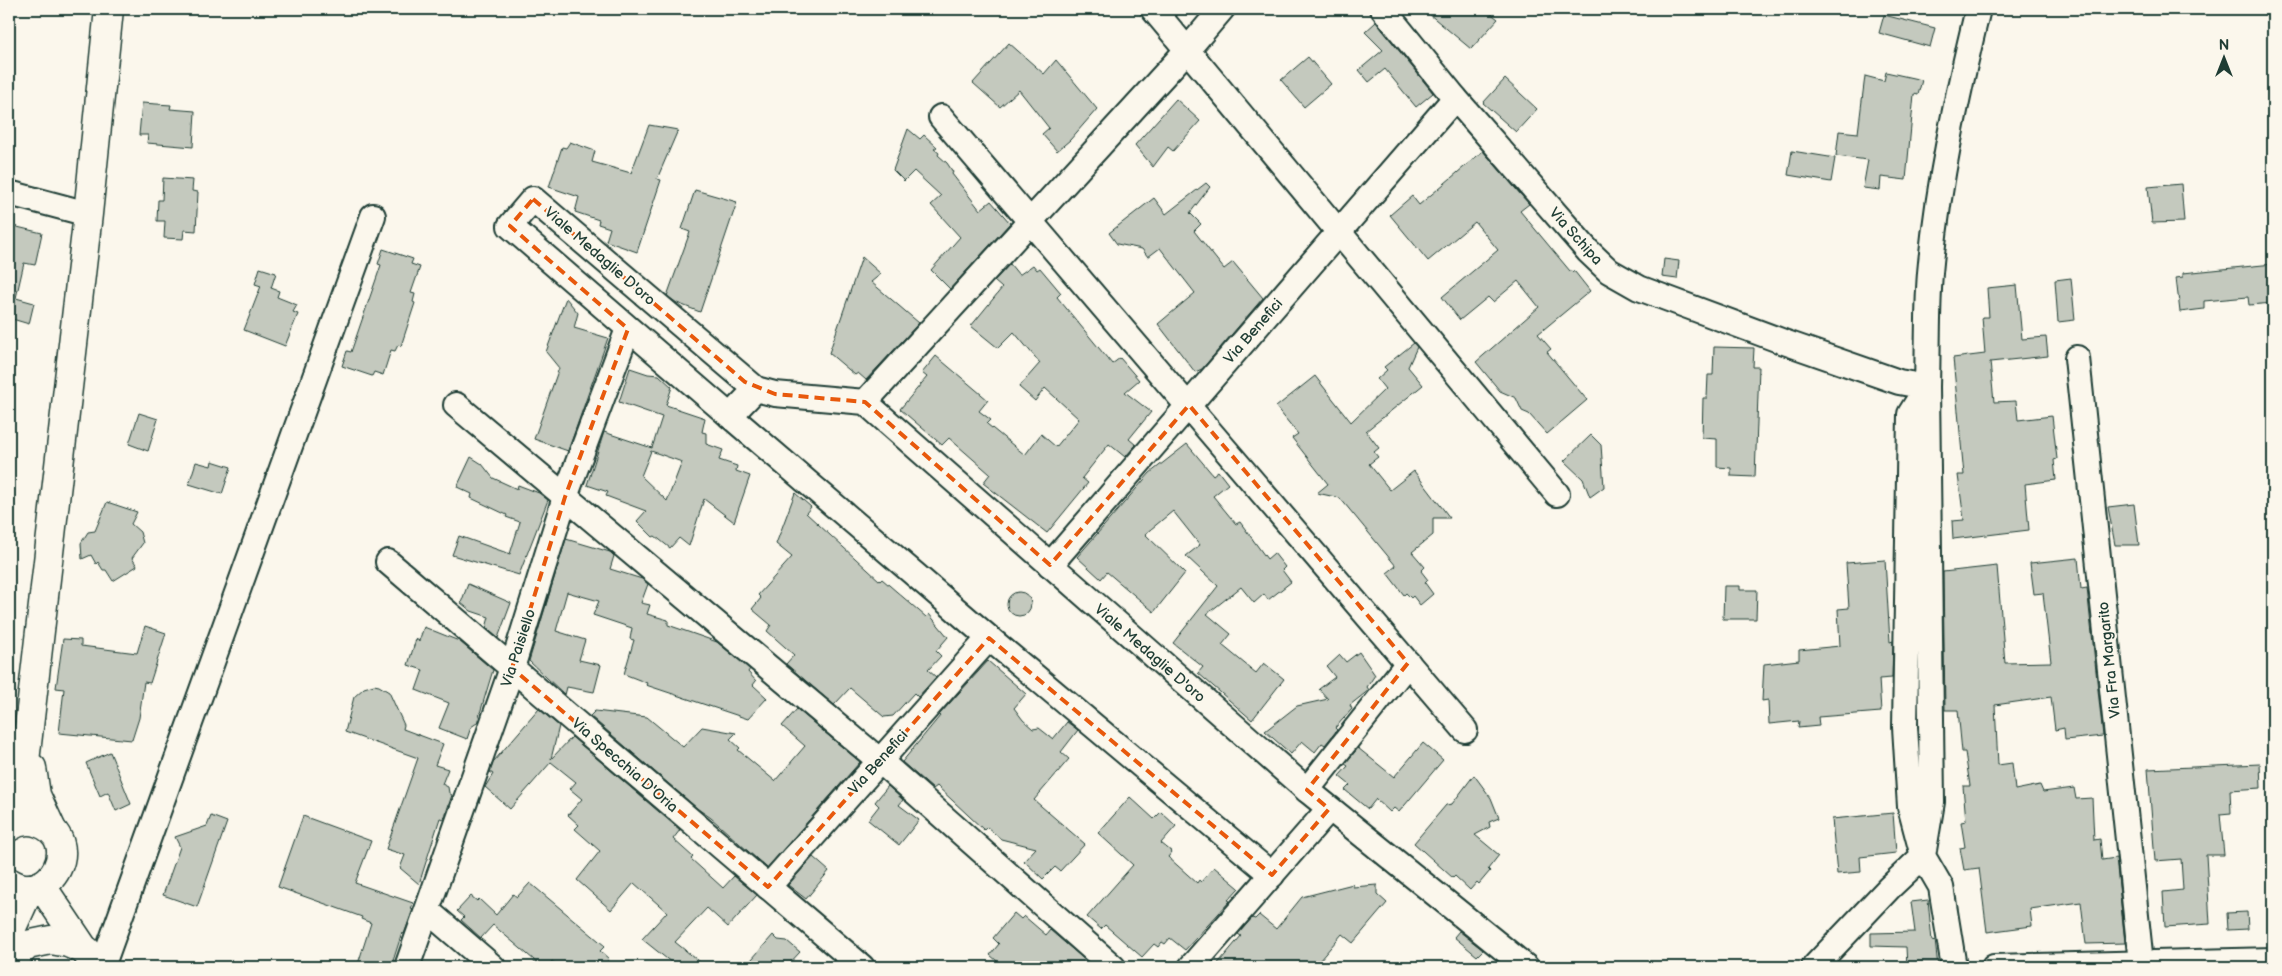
<svg xmlns="http://www.w3.org/2000/svg" width="2282" height="976" viewBox="0 0 2282 976" font-family="'Balsamiq Sans',sans-serif">
	<style>
		.building { fill: #c4c9be; stroke: #1f3d34; fill-rule: evenodd }
		.lines { fill: none; stroke-linecap: round; stroke-linejoin: round }
		.street-casing { stroke: #1f3d34; stroke-width: 28 }
		.secondary-casing { stroke: #1f3d34; stroke-width: 31 }
		.primary-casing { stroke: #1f3d34; stroke-width: 31 }
		.street { stroke: #fbf7ec; stroke-width: 24 }
		.secondary { stroke: #fbf7ec; stroke-width: 28 }
		.primary { stroke: #fbf7ec; stroke-width: 28 }
		.marked { fill: none; stroke: #e8590c; stroke-width: 4; stroke-dasharray: 10 6; stroke-linejoin: round }
		.labels { text-anchor: middle; stroke-width: 4.5; stroke-linejoin: round; paint-order: stroke }
		.street-label { font-size: 15px; fill: #1f3d34; stroke: #fbf7ec }
	</style>
	<rect width="100%" height="100%" fill="#fbf7ec"/>
	<filter id="ink" filterUnits="userSpaceOnUse"><feTurbulence type="fractalNoise" baseFrequency=".02" numOctaves="2"/><feDisplacementMap in="SourceGraphic" scale="10" xChannelSelector="R" yChannelSelector="G"/><feConvolveMatrix kernelMatrix="1 2 1 2 8 2 1 2 1" color-interpolation-filters="sRGB"/></filter>
	<g filter="url(#ink)">
		<g class="building">
			<path d="M1423,9H1485L1498,19L1471,49Z"/>
			<path d="M1884,15L1935,28L1930,47L1879,33Z"/>
			<path d="M1376,22L1433,93L1416,107L1385,69L1369,82L1359,70L1383,50L1365,32Z"/>
			<path d="M1009,43L1044,74L1056,60L1097,109L1070,140L1057,151L1042,134L1049,128L1019,90L1000,107L973,83Z"/>
			<path d="M1308,57L1331,84L1304,107L1281,80Z"/>
			<path d="M1886,72L1922,80L1918,95L1914,94L1906,180L1881,177L1880,190L1863,188L1868,160L1836,156L1839,131L1858,133L1865,76L1884,81Z"/>
			<path d="M1505,79L1537,109L1516,132L1483,103Z"/>
			<path d="M1176,99L1200,121L1173,151L1168,147L1153,167L1135,145Z"/>
			<path d="M142,103L171,105L170,109L195,111L193,147L147,143L148,135H139Z"/>
			<path d="M649,125L678,130L657,179L661,180L637,252L606,241L610,228L598,224L599,220L575,212L579,197L549,187L562,147L566,148L570,142L595,151L592,162L631,173Z"/>
			<path d="M908,129L920,139L924,135L937,147L934,149L939,153L938,155L947,163L953,172L952,174L980,210L991,201L1010,223L950,289L931,270L960,237L931,205L941,196L914,171L904,181L893,170Z"/>
			<path d="M1483,151L1529,204L1520,211L1570,271L1575,272L1590,291L1538,334L1551,349L1547,352L1587,400L1547,434L1529,414L1522,411L1516,398L1500,391L1476,362L1539,307L1518,281L1493,302L1488,297L1460,320L1442,297L1498,250L1475,222L1428,261L1390,215L1412,196L1419,205Z"/>
			<path d="M1792,151L1835,158L1831,182L1788,175Z"/>
			<path d="M163,178L193,180L192,191L198,192L196,231L184,230L183,239L164,238L165,221H157L158,200H162Z"/>
			<path d="M1206,183L1210,187L1190,213L1201,224L1194,231L1224,269L1233,262L1263,298L1202,369L1195,372L1158,324L1195,293L1160,248L1148,257L1142,249L1117,244L1109,233L1154,198L1166,214Z"/>
			<path d="M2181,184L2184,222L2152,223L2148,187Z"/>
			<path d="M695,190L737,202L700,312L677,303L667,296L690,232L682,229Z"/>
			<path d="M9,225L42,233L35,265L24,263L16,298L34,303L29,324L9,318Z"/>
			<path d="M383,249L413,259L411,264L420,267L411,293L415,294L413,302L415,303L401,346L398,345L395,351L391,350L383,375L374,372L372,376L342,366L347,351L351,352L362,320L381,265L378,264Z"/>
			<path d="M862,257L881,274L871,282L919,323L866,380L858,373L855,375L829,353Z"/>
			<path d="M1664,259L1679,261L1677,279L1662,277Z"/>
			<path d="M1010,264L1019,275L1033,265L1037,270L1040,268L1061,293L1057,297L1112,364L1120,358L1139,380L1125,392L1151,412L1129,439L1136,445L1125,457L1109,444L1082,478L1088,483L1047,533L983,483L990,474L949,438L942,445L900,409L927,377L922,373L936,356L988,400L979,411L991,420L987,424L1025,455L1041,434L1056,447L1079,419L1045,388L1035,401L1019,387L1040,363L1014,332L998,348L971,326L1002,288L994,281Z"/>
			<path d="M2273,264V303L2249,305L2248,297L2204,301V309L2180,312L2176,278L2183,277V273Z"/>
			<path d="M260,268L276,273L271,288L279,291L277,297L297,305L293,312L298,314L285,346L244,330L261,286L255,284Z"/>
			<path d="M2071,278L2075,320L2058,322L2055,280Z"/>
			<path d="M2017,285L2022,339L2046,337L2048,356L1990,362L1994,402L2016,401L2018,420L2052,416L2057,459L2054,460L2056,480L2025,484L2029,530L1953,539L1952,521L1964,520L1958,475H1964L1953,358L1985,354L1982,317H1989L1987,288Z"/>
			<path d="M566,298L578,313L574,328L608,338L568,451L534,439L559,368L546,352Z"/>
			<path d="M1414,343L1417,347L1408,367L1423,385L1366,431L1379,448L1374,452L1378,457L1369,464L1390,490L1414,471L1450,518H1433V535L1412,552L1425,567L1421,571L1428,580L1425,583L1433,594L1420,605L1413,596L1411,598L1406,593L1404,595L1387,573L1396,566L1340,498L1317,493L1328,484L1292,438L1298,434L1276,407L1315,376L1351,422L1385,389L1377,379L1387,370L1384,367Z"/>
			<path d="M1714,347L1754,348L1753,367H1759L1755,477L1731,476V468L1717,467V439L1702,438L1703,398H1707L1708,375H1713Z"/>
			<path d="M630,368L648,374L659,375L672,387L666,405L705,418L702,432L706,433V444L723,450L719,460L737,466L736,471L750,476L734,522L704,499L689,546L679,538L670,548L655,536L653,537L637,521L646,511L606,496L608,492L587,485L604,432L652,448L662,417L619,402ZM651,451L682,462L667,501L641,476Z"/>
			<path d="M139,413L158,419L148,451L129,444Z"/>
			<path d="M1591,435L1601,445L1604,487L1590,497L1583,479L1564,461Z"/>
			<path d="M1187,444L1213,475L1218,471L1228,484L1213,496L1236,524L1240,522L1267,559L1274,553L1285,567L1282,570L1291,582L1268,600L1264,594L1254,603L1241,587L1207,614L1231,634L1222,645L1256,673L1264,663L1284,679L1252,720L1198,673L1203,667L1173,643L1218,586L1186,556L1200,545L1173,511L1145,534L1185,573L1154,612L1107,572L1101,579L1077,557L1150,473Z"/>
			<path d="M471,457L482,464L493,478L517,489L518,485L539,493L548,500L519,575L452,555L459,536L510,554L520,522L506,517L507,515L471,498L472,494L457,487Z"/>
			<path d="M212,461L231,467L222,494L189,484L196,462L211,466Z"/>
			<path d="M795,493L811,507L806,513L880,581L882,579L926,617L929,614L948,637L936,651L941,656L928,670L936,677L918,697L914,693L893,716L884,717L850,688L834,705L786,664L794,655L767,631L771,625L752,609L761,598L758,595L792,557L776,544Z"/>
			<path d="M107,502L137,512L131,524L140,532L143,543L132,558L137,566L113,581L106,570H103L98,562L96,564L91,555L82,559L81,543L88,532L95,531Z"/>
			<path d="M2134,504L2139,545H2115L2108,507Z"/>
			<path d="M566,539L610,552L614,556L610,569L642,579L648,584L641,603L650,605L647,614L668,620V625L717,642L750,669L748,672L756,681L753,685L767,698L748,719L646,685L647,683L624,674L634,640L630,639L632,628L593,615L599,601L567,592L556,631L585,640L579,660L601,665L594,692L567,687L565,695L529,661Z"/>
			<path d="M2078,558L2081,589L2087,588L2103,736L2065,740L2064,728L2055,730L2051,697L1995,705L1998,765L2012,763L2015,790L2040,785L2043,792L2074,788L2076,799L2092,798L2094,840L2100,839L2102,860L2116,858L2125,943L2086,944L2081,902L2030,909L2032,926L1987,932L1979,868L1964,870L1960,848L1965,847L1961,822L1966,821L1963,786H1970L1965,752H1962L1958,710H1945L1943,572L1997,566L2005,663L2051,662L2043,593L2034,594L2030,563Z"/>
			<path d="M1885,560L1890,642L1893,641L1892,678L1879,679L1881,712L1818,717L1819,726L1798,728L1799,721L1769,724L1768,700L1762,701L1764,664L1799,660V650L1840,646L1838,609L1849,608L1846,563Z"/>
			<path d="M468,584L511,603L498,638L486,628L489,617L471,611L461,603Z"/>
			<path d="M1724,586H1740V590H1757L1756,619H1723Z"/>
			<circle cx="1019" cy="604" r="12"/>
			<path d="M145,626L166,633L150,683L144,682L139,718L132,740L59,733L64,689L56,688L63,639L81,640V646L137,653Z"/>
			<path d="M424,627L459,641L493,670L477,723L471,727L467,739L439,728L449,703L416,690L423,670L408,665L416,639L419,641Z"/>
			<path d="M1359,652L1375,675L1367,687L1369,690L1350,705L1352,709L1335,728L1337,730L1325,745L1322,743L1315,752L1302,741L1291,754L1265,731L1297,706L1328,699L1319,689L1335,677L1327,667L1340,655L1346,662Z"/>
			<path d="M988,661L1026,694L1014,708L1023,720L1033,729L1039,728L1053,739L1067,722L1078,730L1061,752L1069,759L1034,800L1085,844L1060,871L1055,867L1043,879L1024,861L1036,848L1001,839L987,827L984,830L937,786L933,789L902,762L940,716L939,715Z"/>
			<path d="M374,685L379,686L389,692L404,725L403,729L443,744L435,765L448,769L442,784L448,787L449,793L452,795L444,819L440,818L419,884L400,868L405,855L386,849L418,758L345,732L354,697L364,688Z"/>
			<path d="M539,709L559,726L551,759L572,737L680,830L673,839L693,857L691,859L723,888L734,876L757,895L728,927L707,908L675,942L706,967H677L642,939L667,912L634,883L611,910L577,880L600,851L575,829L579,825L568,815L582,799L570,789L576,782L551,762L510,809L485,787L493,774L490,772L494,761Z"/>
			<path d="M797,709L860,762L767,868L711,818L698,809L590,716L595,711L647,717L683,747L702,727L736,733L730,739L740,748L738,750L775,781L805,746L782,726Z"/>
			<path d="M1423,743L1443,760L1399,812L1394,808L1390,812L1376,799L1368,809L1345,790L1350,785L1339,776L1348,766L1345,764L1358,748L1394,777Z"/>
			<path d="M110,752L131,804L116,811L108,792L100,796L86,763Z"/>
			<path d="M2260,764L2261,788L2230,790L2231,813L2220,814L2224,855H2206L2210,924L2165,927L2163,892L2183,890L2181,859L2155,861L2148,769Z"/>
			<path d="M1474,775L1491,798L1499,818L1489,822L1490,827L1475,835L1499,855L1488,869L1490,871L1479,884L1477,882L1470,890L1455,876L1453,878L1414,843L1446,805L1452,804Z"/>
			<path d="M888,786L903,800L899,805L919,820L899,845L868,820L879,806L875,802Z"/>
			<path d="M1130,797L1154,819L1161,812L1176,826L1161,843L1172,852L1168,857L1197,883L1199,880L1201,882L1214,867L1239,888L1228,900L1230,901L1185,950L1170,938L1165,944L1162,942L1158,947L1154,944L1142,957L1105,925L1101,929L1087,917L1133,865L1098,833Z"/>
			<path d="M1893,813L1896,853L1860,857L1861,872L1837,874L1832,819Z"/>
			<path d="M211,816L227,822L197,907L163,895L180,847L175,837L207,826Z"/>
			<path d="M303,816L371,841L355,883L413,903L411,909L413,910L404,934L402,933L391,967H357L371,923L361,919L362,917L278,887Z"/>
			<path d="M813,857L829,871L806,899L788,885Z"/>
			<path d="M530,883L605,946L600,951L609,959L602,967H560L552,961L546,967H534V960L493,925L481,938L461,920L464,917L457,911L471,896L477,901L479,899L496,915L513,894L517,897Z"/>
			<path d="M1353,884V887L1377,885V894L1387,903L1353,943L1342,934L1314,967H1215L1241,936L1238,934L1252,918L1255,919L1259,915L1276,929L1302,897Z"/>
			<path d="M1928,900L1932,941L1935,940L1938,967H1907L1906,947L1871,946V933L1915,932L1911,902Z"/>
			<path d="M2247,912L2248,929L2228,930L2227,913Z"/>
			<path d="M1014,913L1021,919L1024,916L1046,935L1050,930L1093,967H1004L990,955L999,944L993,938Z"/>
			<path d="M1459,931L1483,950L1477,956L1454,937Z"/>
			<path d="M773,935L778,940L787,941L800,952L786,967H745Z"/>
		</g>
		<g class="lines">
			<defs>
				<g id="street">
					<path d="M1153,9L1557,494"/>
					<path d="M1383,9L1455,98L1588,251L1609,271L1639,288L1784,342L1899,382L1927,387C1928,349 1927,311 1930,273C1938,183 1957,96 1978,9"/>
					<path d="M941,117L1465,730"/>
					<path d="M9,193L88,214"/>
					<path d="M2077,358L2141,963"/>
					<path d="M756,389L730,416L510,226L533,199L756,389L775,394L865,402L1307,790L1526,967"/>
					<path d="M865,402L1188,49L1222,9"/>
					<path d="M456,405L880,761L1113,967"/>
					<path d="M730,416L989,638L1272,875"/>
					<path d="M388,562L862,967"/>
					<path d="M1050,565L1455,98"/>
					<path d="M1307,790L1408,663"/>
					<path d="M768,887L989,638"/>
					<path d="M428,911L493,967"/>
					<path d="M102,967L373,216"/>
					<path d="M407,967L512,668L565,497L628,329"/>
					<path d="M1191,967L1329,809"/>
					<path d="M1814,967L1889,888L1923,856L1932,802L1927,387L1910,414L1905,727L1910,807L1923,856L1941,887L1954,967"/>
					<path d="M1994,967L2273,960"/>
				</g>
				<g id="secondary">
					<path d="M32,768L36,795L53,832"/>
					<path d="M21,821V796L88,214L109,9"/>
					<path d="M9,934L30,888"/>
					<path d="M9,964L27,945L51,940L68,943L87,951"/>
				</g>
				<g id="primary">
					<path d="M9,827C18,821 28,819 39,823C85,839 51,909 9,882"/>
					<path d="M41,885L96,967"/>
				</g>
			</defs>
			<use href="#street" class="street-casing"/>
			<use href="#secondary" class="secondary-casing"/>
			<use href="#primary" class="primary-casing"/>
			<use href="#street" class="street"/>
			<use href="#secondary" class="secondary"/>
			<use href="#primary" class="primary"/>
		</g>
	</g>
	<path class="marked" d="M533,199L745,382L775,394L865,402L1050,565L1189,405L1408,663L1307,790L1329,809L1272,875L989,638L768,887L512,668L565,497L628,329L510,226Z"/>
	<g class="labels">
		<g class="street-label">
			<text transform="translate(1576 236) rotate(48)" y="5">Via Schipa</text>
			<text transform="translate(600 256) rotate(41)" y="5">Viale Medaglie D'oro</text>
			<text transform="translate(1253 331) rotate(-49)" y="5">Via Benefici</text>
			<text transform="translate(518 648) rotate(-72)" y="5">Via Paisiello</text>
			<text transform="translate(1150 653) rotate(41)" y="5">Viale Medaglie D'oro</text>
			<text transform="translate(2109 660) rotate(-96)" y="5">Via Fra Margarito</text>
			<text transform="translate(878 762) rotate(-48)" y="5">Via Benefici</text>
			<text transform="translate(625 765) rotate(41)" y="5">Via Specchia D'Oria</text>
		</g>
	</g>
	<rect width="2282" height="976" fill="none" stroke="#fbf7ec" stroke-width="30"/>
	<rect x="15" y="15" width="2252" height="946" fill="none" stroke="#1f3d34" stroke-width="2" filter="url(#ink)"/>
	<g transform="translate(2224 58)" stroke="#fbf7ec" stroke-width="4" paint-order="stroke">
	<path d="M0-4L9 19L0 12L-9 19Z" fill="#1f3d34"/>
	<text y="-8" font-size="14" font-weight="bold" text-anchor="middle" fill="#1f3d34">N</text>
	</g>
</svg>
